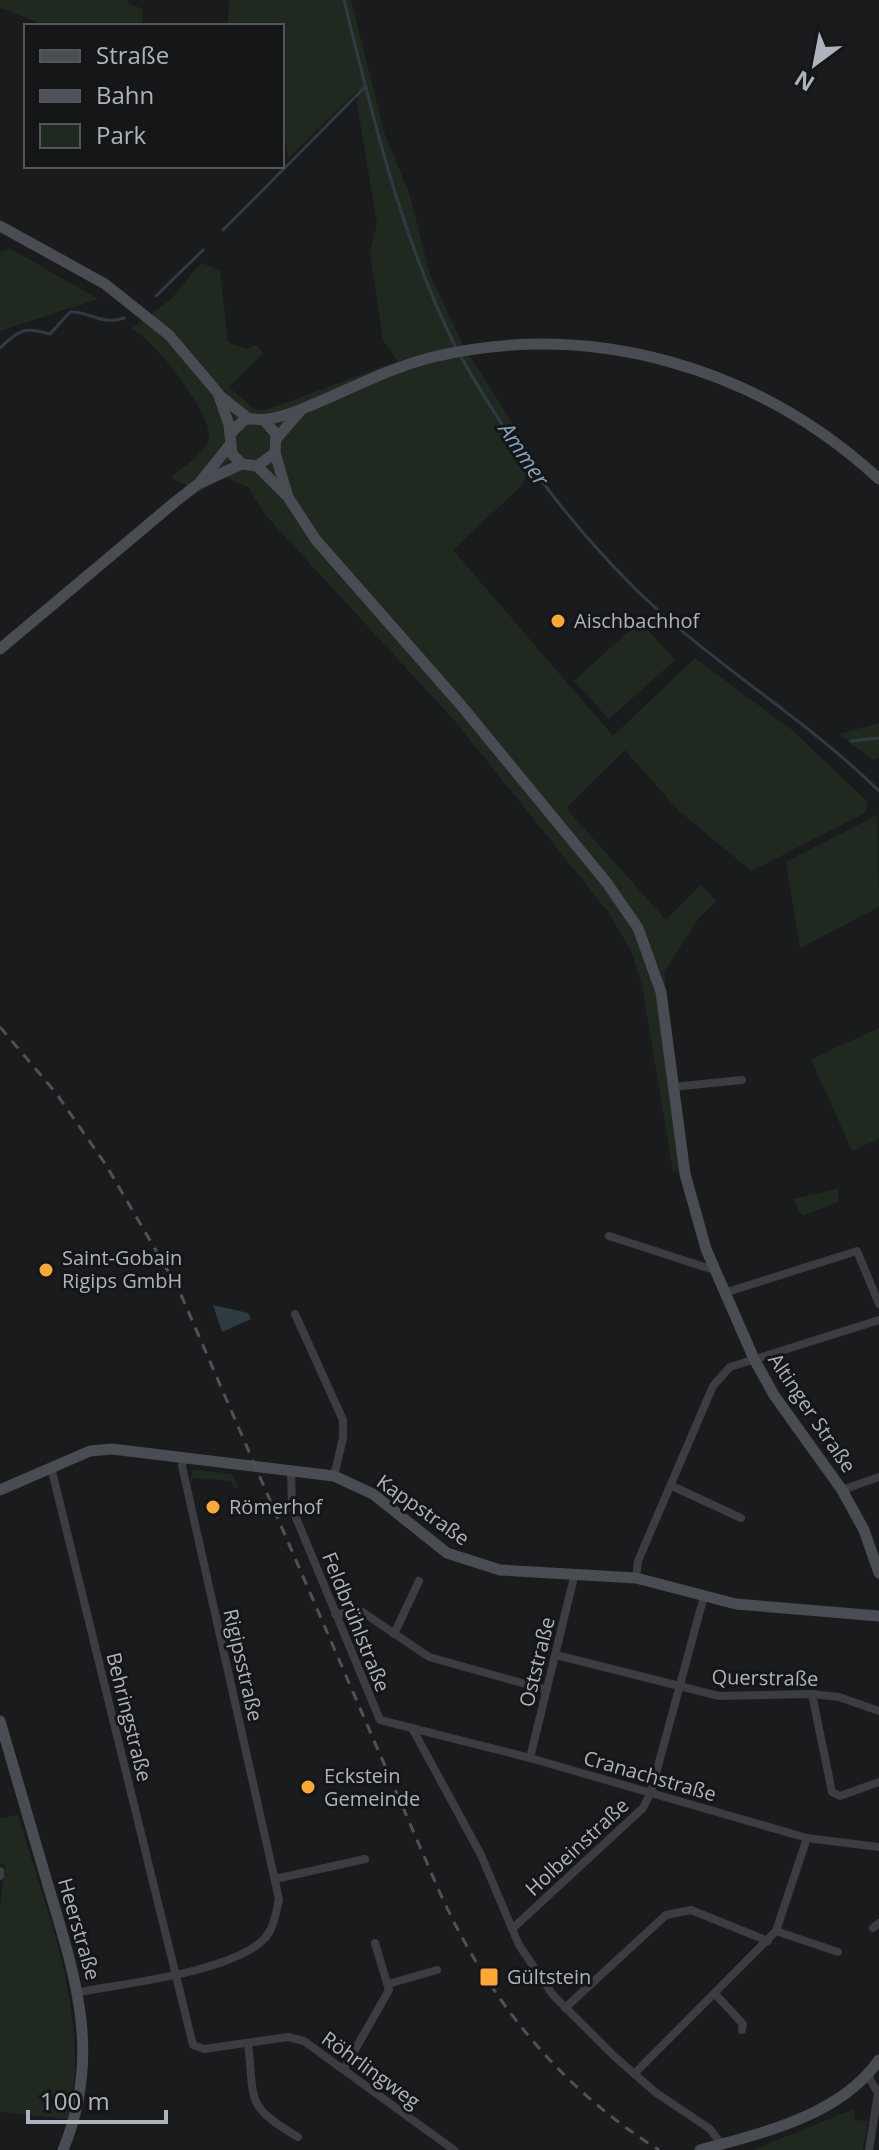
<svg xmlns="http://www.w3.org/2000/svg" width="879" height="2150" viewBox="0 0 879 2150" font-family="'Open Sans',sans-serif">
	<style>
		.green { fill: #202920 }
		.water { fill: #2f3b42 }
		.lines { fill: none; stroke-linecap: round; stroke-linejoin: round }
		.stream { stroke: #2f3b42; stroke-width: 3 }
		.street { stroke: #3b3d42; stroke-width: 8 }
		.secondary { stroke: #494c53; stroke-width: 11 }
		.rail { stroke: #4e5158; stroke-width: 3; stroke-dasharray: 10 8; stroke-linecap: butt }
		.poi-dot { fill: #fca834; stroke: #151618; stroke-width: 3 }
		.labels { text-anchor: middle; stroke-width: 6; stroke-linejoin: round; paint-order: stroke }
		.poi-label { font-size: 20px; fill: #adb3bd; stroke: #151618; text-anchor: start }
		.street-label { font-size: 20px; fill: #adb3bd; stroke: #151618 }
		.water-label { font-size: 22px; font-style: italic; fill: #83a4b9; stroke: #151618 }
	</style>
	<rect width="100%" height="100%" fill="#1a1b1d"/>
	<g class="green">
		<path d="M0,0H128V3L143,9L142,26H48L0,8Z"/>
		<path d="M229,0H351L385,135L409,193L430,274L462,343L534,458L523,484L453,550L613,736L695,658L792,730L868,802L865,813L751,871L679,811L625,750L566,808L666,920L701,885L717,901L699,918L664,972L687,1171L673,1172L642,986L632,953L609,913L454,720L267,517L248,487L225,477L199,492L171,478C182,467 207,453 209,437C212,414 152,336 131,329L171,299L201,263L220,270L228,342L246,349L257,345L263,354L229,387L254,409L266,410L398,361L383,340L370,253L377,223L357,103L359,89L288,158L282,111V26H228Z"/>
		<path d="M11,249L98,299L0,331V252Z"/>
		<path d="M640,621L675,660L609,719L574,681Z"/>
		<path d="M879,723V758L873,760L839,734Z"/>
		<path d="M877,815L879,907L800,948L786,862Z"/>
		<path d="M879,1028V1139L852,1151L811,1059Z"/>
		<path d="M838,1189V1202L802,1216L793,1199Z"/>
		<path d="M193,1469L232,1474L239,1488L233,1487L232,1481L194,1478L189,1484Z"/>
		<path d="M18,1815C47,1914 91,2015 69,2119L0,2112V1908L5,1865L0,1863V1818Z"/>
		<path d="M854,2109L855,2120L868,2121L863,2150H753Z"/>
	</g>
	<path class="water" d="M213,1305L248,1313L251,1319L222,1332Z"/>
	<g class="lines">
		<g class="stream">
			<path d="M344,0C373,119 402,240 457,350"/>
			<path d="M223,230L364,88"/>
			<path d="M156,296L203,250"/>
			<path d="M0,348C19,330 24,326 50,334L70,312C90,311 102,326 124,318"/>
			<path d="M461,357C515,452 581,541 662,614C732,676 812,725 879,791"/>
			<path d="M851,741L879,738"/>
		</g>
		<g class="street">
			<path d="M672,1087L742,1080"/>
			<path d="M609,1236L714,1270"/>
			<path d="M724,1293L857,1251L879,1304"/>
			<path d="M295,1314L343,1420V1438L334,1476"/>
			<path d="M51,1467L193,2045L204,2049L288,2037L304,2041L454,2150"/>
			<path d="M291,1470L292,1508L380,1720L530,1758L807,1838L879,1847"/>
			<path d="M672,1486L741,1518"/>
			<path d="M842,1490L879,1477"/>
			<path d="M636,1578L638,1561L713,1386L730,1367L879,1320"/>
			<path d="M335,1614L361,1611L429,1657L547,1690"/>
			<path d="M394,1634L419,1581"/>
			<path d="M556,1655L719,1696L812,1694L839,1697L879,1711"/>
			<path d="M812,1694L832,1792L840,1796L879,1782"/>
			<path d="M412,1728L481,1855L519,1945L553,1995L614,2056L655,2092L710,2129L721,2144"/>
			<path d="M530,1758L575,1573"/>
			<path d="M0,1871V1876"/>
			<path d="M275,1879L365,1859"/>
			<path d="M873,1928L879,1923"/>
			<path d="M512,1929L643,1808L651,1792L704,1596"/>
			<path d="M776,1931L838,1952"/>
			<path d="M388,1984L437,1970"/>
			<path d="M79,1992C127,1983 232,1972 264,1939C274,1929 276,1912 279,1899L182,1466L184,1458"/>
			<path d="M716,1995L743,2024L742,2030"/>
			<path d="M565,2008L666,1915L691,1910L768,1941"/>
			<path d="M248,2043C255,2102 244,2105 298,2137"/>
			<path d="M344,2069L389,1990L375,1943"/>
			<path d="M634,2074L776,1931L807,1838"/>
			<path d="M868,2076L878,2093L869,2150"/>
		</g>
		<g class="secondary">
			<path d="M0,226L105,284L169,335L218,393L229,425L232,454L242,464L257,466L275,453"/>
			<path d="M220,396L248,418"/>
			<path d="M264,420L276,434L275,453L288,497L316,540L460,704L607,883L638,928L661,992L685,1174L706,1249L754,1359L774,1395L842,1490L864,1530L879,1573"/>
			<path d="M230,434L244,420C252,417 260,421 267,419C278,418 292,413 302,409C347,391 386,369 433,357C593,319 759,368 879,479"/>
			<path d="M277,438L302,409"/>
			<path d="M257,466L285,494"/>
			<path d="M201,481L229,446"/>
			<path d="M0,649L175,502L198,484L242,464"/>
			<path d="M0,1490L90,1451L112,1449L334,1476L373,1494L447,1553L500,1570L636,1578L736,1604L879,1616"/>
			<path d="M0,1721C15,1773 30,1824 45,1875C73,1970 104,2052 63,2150"/>
			<path d="M700,2150C762,2133 840,2116 879,2060"/>
		</g>
		<path class="rail" d="M0,1027L56,1093L106,1165L179,1290L440,1893C488,1999 560,2088 659,2150"/>
	</g>
	<g class="poi-dot">
		<circle cx="558" cy="621" r="8"/>
		<circle cx="46" cy="1270" r="8"/>
		<circle cx="213" cy="1507" r="8"/>
		<circle cx="308" cy="1787" r="8"/>
		<rect x="479" y="1967" width="20" height="20" rx="4"/>
	</g>
	<g class="labels">
		<g class="poi-label">
			<text x="574" y="628">Aischbachhof</text>
			<text x="62" y="1265">Saint-Gobain<tspan x="62" dy="23">Rigips GmbH</tspan></text>
			<text x="229" y="1514">Römerhof</text>
			<text x="324" y="1783">Eckstein<tspan x="324" dy="23">Gemeinde</tspan></text>
			<text x="507" y="1984">Gültstein</text>
		</g>
		<g class="street-label">
			<text transform="translate(812 1413) rotate(56)" y="7">Altinger Straße</text>
			<text transform="translate(423 1510) rotate(35)" y="7">Kappstraße</text>
			<text transform="translate(356 1622) rotate(68)" y="7">Feldbrühlstraße</text>
			<text transform="translate(537 1662) rotate(-76)" y="7">Oststraße</text>
			<text transform="translate(243 1665) rotate(77)" y="7">Rigipsstraße</text>
			<text transform="translate(765 1678) rotate(1)" y="7">Querstraße</text>
			<text transform="translate(129 1717) rotate(76)" y="7">Behringstraße</text>
			<text transform="translate(650 1776) rotate(16)" y="7">Cranachstraße</text>
			<text transform="translate(577 1847) rotate(-43)" y="7">Holbeinstraße</text>
			<text transform="translate(79 1929) rotate(74)" y="7">Heerstraße</text>
			<text transform="translate(371 2070) rotate(36)" y="7">Röhrlingweg</text>
		</g>
		<g class="water-label">
			<text transform="translate(524 454) rotate(56)" y="8">Ammer</text>
		</g>
	</g>
	<rect x="24" y="24" width="260" height="144" fill="#151618" stroke="#52555a" stroke-width="2"/>
	<rect x="40" y="50" width="40" height="12" fill="#494c53" stroke="#52555a" stroke-width="2"/>
	<text x="96" y="64" font-size="24" fill="#adb3bd">Straße</text>
	<rect x="40" y="90" width="40" height="12" fill="#4e5158" stroke="#52555a" stroke-width="2"/>
	<text x="96" y="104" font-size="24" fill="#adb3bd">Bahn</text>
	<rect x="40" y="124" width="40" height="24" fill="#202920" stroke="#52555a" stroke-width="2"/>
	<text x="96" y="144" font-size="24" fill="#adb3bd">Park</text>
	<g transform="translate(815 64) rotate(212)" stroke="#151618" stroke-width="6" paint-order="stroke">
	<path d="M0-6L14 30L0 20L-14 30Z" fill="#adb3bd"/>
	<text y="-12" font-size="22" font-weight="bold" text-anchor="middle" fill="#adb3bd">N</text>
	</g>
	<path d="M28 2110v12h138v-12" fill="none" stroke="#adb3bd" stroke-width="4"/>
	<text x="40" y="2110" font-size="24" fill="#adb3bd" stroke="#151618" stroke-width="6" paint-order="stroke">100 m</text>
</svg>
